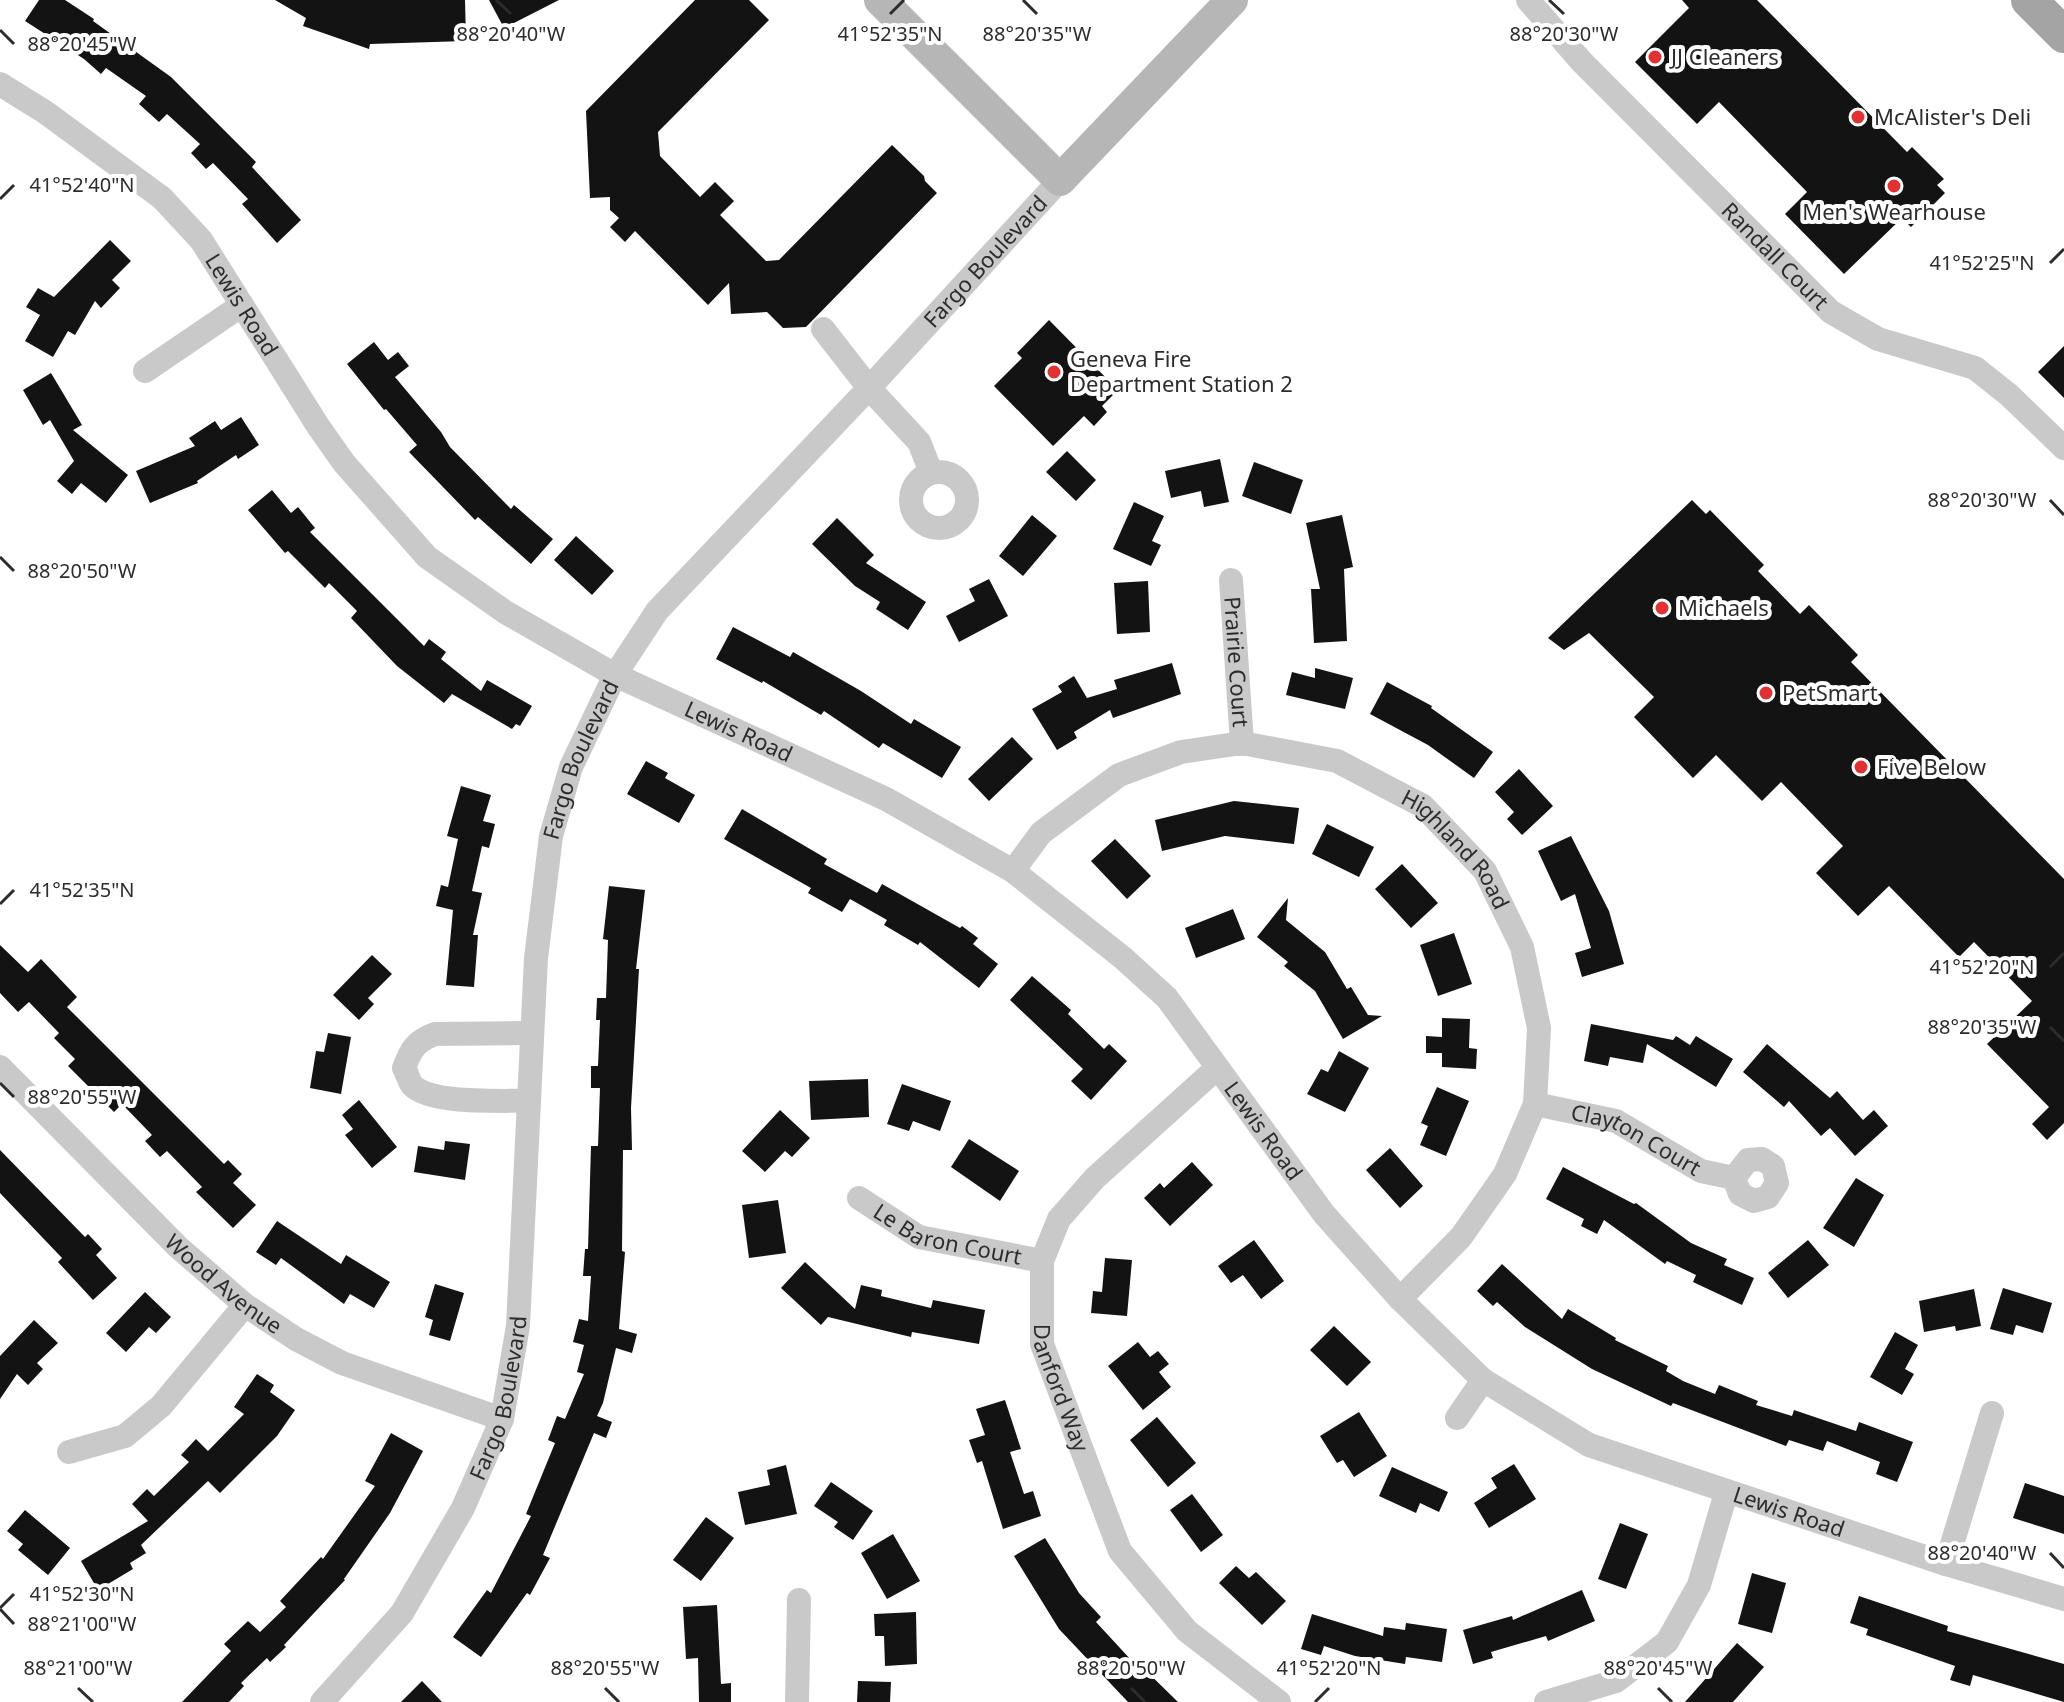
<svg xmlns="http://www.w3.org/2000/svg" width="2064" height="1702" viewBox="0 0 2064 1702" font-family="'Noto Sans',sans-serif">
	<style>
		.building { fill: #131313 }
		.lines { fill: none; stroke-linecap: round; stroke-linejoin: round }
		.minor { stroke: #c9c9c9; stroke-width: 24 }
		.secondary { stroke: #b6b6b6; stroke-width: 32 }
		.primary { stroke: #a4a4a4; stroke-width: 36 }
		.ticks { fill: none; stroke: #2c2c2c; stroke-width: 3 }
		.poi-dot { fill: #e03233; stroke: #fff; stroke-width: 3 }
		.labels { text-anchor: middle; stroke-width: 8; stroke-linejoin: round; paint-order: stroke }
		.poi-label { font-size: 22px; fill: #2c2c2c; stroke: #fff; text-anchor: start }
		.street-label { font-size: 22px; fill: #2c2c2c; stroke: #fff }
		.ticks-label { font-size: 20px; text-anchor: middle; fill: #2c2c2c; stroke: #fff; stroke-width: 8; stroke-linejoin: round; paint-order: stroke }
	</style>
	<rect width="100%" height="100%" fill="#fff"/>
	<g class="building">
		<path d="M39,0H65L94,19L93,21L171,77L256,162L252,167L301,220L277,243L242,204L248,199L213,163L206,169L191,153L200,144L167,114L159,122L139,104L146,96L106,68L101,74L84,59L25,21Z"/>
		<path d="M275,0H465L466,41L370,44L369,49L303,26L306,18Z"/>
		<path d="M489,0H559L504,28Z"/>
		<path d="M695,0H749L769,20L658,132L660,156L700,197L715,182L734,201L720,215L766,261L779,260L892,145L924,176L925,181L937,193L806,327L783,328L767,312L731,314L729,283L708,305L635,231L625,242L610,227L619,218L610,210V197L590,198L586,111Z"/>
		<path d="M1682,0H1757L1907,152L1912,147L1944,179L1937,185L1945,193L1911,227L1902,218L1844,274L1785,214L1807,192L1719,102L1697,124L1635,62L1689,8Z"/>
		<path d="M110,240L131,261L112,280L120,288L101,308L95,301L75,335L68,331L53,357L25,341L40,315L26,307L38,288L54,297Z"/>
		<path d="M1049,320L1118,390L1102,406L1107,412L1094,426L1084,416L1053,446L994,386L1022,358L1017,353Z"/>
		<path d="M374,342L388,360L398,352L409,366L395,377L441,432L450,447L511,509L514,505L553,539L531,564L478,517L475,520L409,452L417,445L386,409L384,410L347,364Z"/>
		<path d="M2064,346V398L2038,372Z"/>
		<path d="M51,373L82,425L73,430L128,475L106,503L81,483L72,494L57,481L74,461L50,420L43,425L23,390Z"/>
		<path d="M241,417L259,445L238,459L236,455L197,481L198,483L150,503L136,471L195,446L189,438L215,421L221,430Z"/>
		<path d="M1067,451L1096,480L1076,501L1046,472Z"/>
		<path d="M1220,459L1229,502L1204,507L1201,491L1171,498L1165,471Z"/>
		<path d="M1254,462L1303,480L1291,514L1242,496Z"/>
		<path d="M272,490L291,513L298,507L315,528L310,532L424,646L429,639L446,652L441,659L481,691L487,680L532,706L520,726L516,724L512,729L452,694L444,703L397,666L351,618L357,611L329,583L325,588L288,551L285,553L248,510Z"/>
		<path d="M1692,500L1706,514L1710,510L1764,565L1758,571L1800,614L1809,605L1858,655L1851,662L2064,879V1123L2047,1140L2032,1124L2049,1107L1987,1044L2032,1001L1974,942L1959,957L1889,886L1858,916L1816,873L1843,846L1781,782L1762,801L1716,755L1693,778L1634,717L1654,697L1589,633L1564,650L1548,638Z"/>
		<path d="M1134,502L1164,516L1152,541L1161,545L1151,566L1113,549Z"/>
		<path d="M1032,515L1057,536L1023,576L999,556Z"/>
		<path d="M1342,515L1353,567L1344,569L1347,641L1314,643L1311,589H1320L1306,523Z"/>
		<path d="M837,518L874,555L866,563L926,602L908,630L876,609L880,602L855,586L812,544Z"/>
		<path d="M576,536L614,571L592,595L554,560Z"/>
		<path d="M989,579L1008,616L959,642L946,616L975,601L969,589Z"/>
		<path d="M1148,581L1150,632L1117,634L1114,583Z"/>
		<path d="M733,627L790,657L793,652L861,691L911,724L914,719L961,747L942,778L883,743L879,748L824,711L821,715L763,681L762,683L716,659Z"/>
		<path d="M1172,663L1181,694L1113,718L1110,710L1074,732L1077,738L1057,750L1032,709L1062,692L1058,686L1074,676L1087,698L1117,689L1114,680Z"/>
		<path d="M1315,668L1353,678L1345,709L1286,695L1292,672L1315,678Z"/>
		<path d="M1387,682L1432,706L1431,708L1493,752L1474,778L1428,745L1370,714Z"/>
		<path d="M1012,737L1033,759L989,801L968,779Z"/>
		<path d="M646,761L668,773L665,778L695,795L679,823L627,794Z"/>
		<path d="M1519,769L1553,806L1522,835L1507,819L1514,812L1495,792Z"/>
		<path d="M461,786L491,795L483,821L495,824L489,848L482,846L472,891L482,893L473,935H478L474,987L446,985L453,910L436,906L441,885L448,887L458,839L447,836Z"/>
		<path d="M1234,801L1299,808L1294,844L1225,836L1162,851L1155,820Z"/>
		<path d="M742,809L827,859L824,864L877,893L882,884L960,928L962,926L978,938L973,944L998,964L979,988L920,942L918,945L884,925L887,920L850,899L842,912L808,893L811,888L724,839Z"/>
		<path d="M1327,824L1374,847L1359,877L1312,854Z"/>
		<path d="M1571,836L1609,911L1624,964L1582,977L1575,953L1591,948L1575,894L1561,901L1538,851Z"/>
		<path d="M1115,839L1151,876L1127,899L1091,861Z"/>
		<path d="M1402,864L1438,903L1411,928L1375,889Z"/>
		<path d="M609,886L645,890L636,969H639L631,1108L632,1150H623L622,1251L625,1252L619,1329L637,1334L632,1353L616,1348L603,1403L597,1416L612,1422L606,1438L594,1433L543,1555L550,1558L530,1595L527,1593L481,1657L453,1637L487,1590L491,1593L531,1516L526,1514L555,1443L548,1440L557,1416L565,1419L584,1374L577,1372L584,1345L573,1342L579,1319L588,1321L591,1276H583L585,1249H588L591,1146H598L600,1088H591V1066H598L600,1020H596L597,998H606L608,940L603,939Z"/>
		<path d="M1288,898L1286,920L1325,952L1347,989L1351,987L1368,1015L1382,1016L1343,1039L1315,991L1284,966L1288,962L1257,937Z"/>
		<path d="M1233,909L1245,939L1196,958L1185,928Z"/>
		<path d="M1454,933L1472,984L1438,996L1420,945Z"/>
		<path d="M0,945L28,972L41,959L77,997L67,1007L224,1164L228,1160L242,1174L233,1183L256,1205L233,1228L196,1192L202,1187L167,1151L160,1157L145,1141L152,1135L122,1104L114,1112L68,1066L75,1059L54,1038L59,1033L29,1002L18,1012L0,993Z"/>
		<path d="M372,955L392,974L368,998L374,1004L359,1020L333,995Z"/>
		<path d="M1032,976L1071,1010L1068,1014L1104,1049L1109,1044L1127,1061L1091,1100L1071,1081L1083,1069L1010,1000Z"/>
		<path d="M1442,1018L1470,1019L1469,1048L1477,1049L1476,1069L1442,1067V1053H1426V1036L1442,1037Z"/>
		<path d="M1591,1024L1673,1040L1676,1036L1690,1045L1696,1036L1733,1059L1716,1087L1647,1044L1643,1063L1610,1057L1608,1066L1584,1061Z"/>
		<path d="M328,1033L351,1037L341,1094L310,1088L316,1051L324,1052Z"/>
		<path d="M1767,1044L1830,1098L1837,1091L1863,1120L1874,1110L1888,1126L1855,1156L1830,1128L1821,1136L1789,1101L1784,1107L1743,1072Z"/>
		<path d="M1339,1051L1369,1068L1345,1112L1307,1094L1321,1069L1328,1072Z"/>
		<path d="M868,1079L869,1117L811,1120L809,1081Z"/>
		<path d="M902,1084L951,1101L940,1131L913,1121L909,1131L887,1124Z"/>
		<path d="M1437,1087L1469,1101L1446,1156L1420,1145L1428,1126L1421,1123Z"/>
		<path d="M359,1100L397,1147L372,1168L345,1135L353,1129L342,1115Z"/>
		<path d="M780,1110L810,1138L792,1157L785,1151L765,1172L742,1151Z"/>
		<path d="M969,1139L1019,1171L1000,1201L951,1167Z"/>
		<path d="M445,1141L470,1144L465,1180L414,1172L418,1146L444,1150Z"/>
		<path d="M1390,1148L1423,1186L1400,1208L1366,1170Z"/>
		<path d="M0,1150L85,1237L88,1234L102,1249L96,1255L117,1278L93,1300L58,1262L62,1258L0,1193Z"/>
		<path d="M1192,1162L1213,1185L1170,1226L1144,1198L1160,1183L1164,1188Z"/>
		<path d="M1563,1167L1634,1204L1636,1203L1691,1243L1727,1259L1724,1265L1754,1278L1742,1305L1693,1282L1696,1275L1667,1261L1665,1264L1604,1220L1597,1234L1581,1226L1584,1219L1546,1199Z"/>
		<path d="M1856,1178L1884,1195L1854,1247L1823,1228Z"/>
		<path d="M778,1200L786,1253L749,1258L742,1205Z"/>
		<path d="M277,1221L341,1264L346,1255L390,1282L374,1308L350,1294L344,1304L281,1258L276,1265L256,1252Z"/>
		<path d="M1254,1240L1284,1281L1261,1299L1243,1275L1231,1283L1218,1266Z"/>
		<path d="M1808,1240L1829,1265L1788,1298L1768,1273Z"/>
		<path d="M1105,1258L1132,1260L1127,1316L1091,1313L1093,1291L1102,1292Z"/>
		<path d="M805,1262L855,1309L861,1285L882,1290L881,1296L931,1308L933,1300L985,1310L979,1344L912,1332L911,1337L828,1317L821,1325L781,1288Z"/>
		<path d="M1502,1264L1562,1319L1568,1309L1616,1338L1615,1340L1668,1366L1666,1371L1683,1381L1715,1394L1719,1385L1758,1401L1756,1405L1792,1416L1794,1410L1856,1431L1859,1422L1913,1442L1897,1482L1876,1474L1880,1462L1827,1441L1823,1451L1789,1440L1786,1446L1673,1403L1671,1406L1592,1369L1525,1327L1497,1302L1493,1306L1477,1291Z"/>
		<path d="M435,1284L464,1293L450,1341L429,1335L433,1320L425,1317Z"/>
		<path d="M2003,1288L2052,1303L2043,1333L2016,1325L2013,1335L1990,1329Z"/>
		<path d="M1974,1289L1981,1326L1956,1331L1955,1326L1924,1332L1919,1301Z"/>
		<path d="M145,1292L171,1317L156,1333L149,1327L126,1352L106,1333Z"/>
		<path d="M34,1320L58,1343L37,1363L43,1369L28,1385L17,1374L0,1399V1356Z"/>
		<path d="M1334,1326L1371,1362L1347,1386L1310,1350Z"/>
		<path d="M1895,1332L1918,1345L1905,1369L1914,1374L1902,1395L1870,1377Z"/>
		<path d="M1138,1342L1150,1357L1158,1351L1169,1364L1159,1372L1171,1387L1143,1410L1108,1366Z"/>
		<path d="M257,1374L274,1385L270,1392L295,1410L277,1436L220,1493L208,1481L141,1545L146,1553L130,1563L133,1569L98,1590L81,1561L148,1521L132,1504L147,1489L154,1496L189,1462L181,1455L196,1439L208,1451L244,1414L234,1407Z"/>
		<path d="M1005,1400L1021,1449L1010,1452L1024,1494L1033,1491L1041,1516L1003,1529L982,1461L977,1463L969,1440L985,1435L976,1409Z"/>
		<path d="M1359,1412L1387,1456L1354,1477L1343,1460L1337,1463L1320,1436Z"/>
		<path d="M1157,1417L1196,1463L1168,1487L1130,1440Z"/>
		<path d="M391,1433L423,1451L390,1513L344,1579L345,1580L284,1645L286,1647L270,1662L267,1658L241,1683L244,1686L229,1702H182L231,1651L224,1644L248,1621L260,1632L286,1607L280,1601L321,1557L323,1559L375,1486L365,1481Z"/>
		<path d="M1514,1464L1536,1499L1489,1528L1474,1503L1497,1488L1491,1478Z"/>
		<path d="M786,1465L797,1514L745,1525L738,1492L770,1485L767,1470Z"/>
		<path d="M1392,1467L1448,1492L1439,1512L1420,1503L1416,1513L1379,1496Z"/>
		<path d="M831,1482L873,1511L853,1540L834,1527L838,1522L814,1506Z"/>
		<path d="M2025,1483L2064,1496V1534L2013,1518Z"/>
		<path d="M1192,1494L1223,1535L1201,1552L1170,1510Z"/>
		<path d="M25,1510L70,1548L48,1575L18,1550L23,1544L7,1531Z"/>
		<path d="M706,1517L734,1538L701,1581L673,1560Z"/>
		<path d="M1620,1523L1648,1534L1626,1589L1598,1579Z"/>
		<path d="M893,1534L920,1581L887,1599L861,1553Z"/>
		<path d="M1045,1538L1079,1593L1101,1617L1096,1622L1132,1661L1134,1659L1178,1702H1128L1059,1629L1014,1556Z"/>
		<path d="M1236,1566L1249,1578L1256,1572L1286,1601L1262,1625L1219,1583Z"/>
		<path d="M1752,1573L1786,1583L1772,1633L1738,1624Z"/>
		<path d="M1582,1590L1595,1621L1548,1641L1546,1636L1491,1652L1493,1658L1473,1664L1463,1630L1512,1616L1513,1620Z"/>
		<path d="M1859,1596L1948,1626L1947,1631L2064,1664V1702L1973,1675L1970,1686L1950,1680L1955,1666L1866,1635L1868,1629L1850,1623Z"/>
		<path d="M717,1605L721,1684L731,1683V1702H699L698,1658L686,1659L683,1607Z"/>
		<path d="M916,1612L917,1664L885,1666L884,1636H875L874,1614Z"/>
		<path d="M1312,1614L1383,1636L1384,1627L1405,1630L1406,1623L1447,1629L1442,1662L1406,1657L1405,1664L1355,1656L1324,1646L1321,1655L1301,1649Z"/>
		<path d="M1737,1643L1764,1667L1733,1702H1685Z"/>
		<path d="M422,1681L442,1702H401Z"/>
		<path d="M858,1681L891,1682L890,1702H857Z"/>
	</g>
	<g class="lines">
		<g class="minor">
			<path id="s1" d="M1528,0L1582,62L1831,312L1878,339L1975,368L2009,395L2064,448"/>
			<path id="s2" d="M0,84L45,112L162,198L201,240L318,426L344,463L427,557L505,612L615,675L886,799L1013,871L1123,958L1167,998L1324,1214L1400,1299L1483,1380L1589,1445L1946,1564L2064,1599"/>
			<path d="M823,329L869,388L919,442L931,472"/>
			<path d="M145,371L242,305"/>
			<circle cx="939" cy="500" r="28"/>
			<path id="s3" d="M1231,580L1242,743"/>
			<path id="s4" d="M1013,871L1041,833L1119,775L1181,752L1242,743L1337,761L1423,806L1485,871L1522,947L1539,1028L1535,1104L1505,1174L1461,1237L1400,1299"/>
			<path id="s5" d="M0,1067L178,1247L245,1305L296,1339L342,1363L502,1419"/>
			<path id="s6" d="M1217,1068L1095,1178L1059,1219L1042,1261V1344L1120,1551L1187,1631L1279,1702"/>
			<path d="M529,1101C502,1100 431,1105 412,1085C409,1081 407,1073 404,1068C411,1049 416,1041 435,1034L532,1033"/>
			<path id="s7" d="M1535,1104L1616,1121L1701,1171L1734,1178L1740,1194L1754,1201L1768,1197L1777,1183L1773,1166L1762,1159L1748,1160L1734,1178"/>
			<path id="s8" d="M859,1198L919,1237L1042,1261"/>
			<path d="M1457,1418L1483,1380"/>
			<path d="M69,1452L125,1436L161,1406L245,1305"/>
			<path d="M1946,1564L1992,1413"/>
			<path id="s9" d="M322,1702L402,1613L463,1508L502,1419L518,1326L536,958L551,836L571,767L615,675L657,611L869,388L1060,180"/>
			<path d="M797,1702L799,1600"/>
			<path d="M1546,1702L1616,1681L1667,1642L1699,1585L1726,1493"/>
		</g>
		<path class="secondary" d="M880,0L1060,180L1232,0"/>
		<path class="primary" d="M2029,0L2064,35"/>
	</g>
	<path class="ticks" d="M496,0L511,14M1023,0L1037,14M1549,0L1564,14M890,14L904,0M0,30L14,44M0,199L14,185M2050,263L2064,249M2050,500L2064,515M0,557L14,571M0,904L14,890M2050,967L2064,953M2050,1027L2064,1041M0,1083L14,1097M2050,1553L2064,1568M0,1608L14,1594M0,1609L14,1624M78,1688L93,1702M605,1688L619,1702M1131,1688L1145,1702M1658,1688L1672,1702M1315,1702L1329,1688"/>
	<g class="poi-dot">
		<circle cx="1655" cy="57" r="8"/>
		<circle cx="1858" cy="117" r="8"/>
		<circle cx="1894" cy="186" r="8"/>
		<circle cx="1054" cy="372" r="8"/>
		<circle cx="1662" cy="608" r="8"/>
		<circle cx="1766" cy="693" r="8"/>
		<circle cx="1861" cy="767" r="8"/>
	</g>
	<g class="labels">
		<g class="poi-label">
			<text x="1671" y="65">JJ Cleaners</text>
			<text x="1874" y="125">McAlister's Deli</text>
			<text x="1894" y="220" text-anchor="middle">Men's Wearhouse</text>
			<text x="1070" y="367">Geneva Fire<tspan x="1070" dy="25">Department Station 2</tspan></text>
			<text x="1678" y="616">Michaels</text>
			<text x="1782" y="701">PetSmart</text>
			<text x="1877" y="775">Five Below</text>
		</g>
		<g class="street-label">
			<text dy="8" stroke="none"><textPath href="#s1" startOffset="356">Randall Court</textPath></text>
			<text dy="8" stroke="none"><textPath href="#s9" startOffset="1654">Fargo Boulevard</textPath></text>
			<text dy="8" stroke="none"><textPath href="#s2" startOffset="332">Lewis Road</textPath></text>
			<text dy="8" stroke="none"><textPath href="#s3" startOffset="82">Prairie Court</textPath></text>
			<text dy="8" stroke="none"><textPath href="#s2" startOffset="1004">Lewis Road</textPath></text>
			<text dy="8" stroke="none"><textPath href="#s9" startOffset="1006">Fargo Boulevard</textPath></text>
			<text dy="8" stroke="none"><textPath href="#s4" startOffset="520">Highland Road</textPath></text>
			<text dy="8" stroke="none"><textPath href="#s2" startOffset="1676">Lewis Road</textPath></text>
			<text dy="8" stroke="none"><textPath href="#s7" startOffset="108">Clayton Court</textPath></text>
			<text dy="8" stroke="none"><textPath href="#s8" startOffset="98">Le Baron Court</textPath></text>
			<text dy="8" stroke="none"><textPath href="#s5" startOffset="312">Wood Avenue</textPath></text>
			<text dy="8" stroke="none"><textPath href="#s6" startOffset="394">Danford Way</textPath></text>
			<text dy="8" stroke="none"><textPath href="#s9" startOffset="358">Fargo Boulevard</textPath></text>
			<text dy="8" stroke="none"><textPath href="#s2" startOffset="2344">Lewis Road</textPath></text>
		</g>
	</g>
	<g class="ticks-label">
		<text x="511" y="41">88°20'40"W</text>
		<text x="890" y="41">41°52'35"N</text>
		<text x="1037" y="41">88°20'35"W</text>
		<text x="1564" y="41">88°20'30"W</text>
		<text x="82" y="51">88°20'45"W</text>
		<text x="82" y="192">41°52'40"N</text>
		<text x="1982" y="270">41°52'25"N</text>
		<text x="1982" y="507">88°20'30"W</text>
		<text x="82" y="578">88°20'50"W</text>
		<text x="82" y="897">41°52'35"N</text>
		<text x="1982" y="974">41°52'20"N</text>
		<text x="1982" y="1034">88°20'35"W</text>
		<text x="82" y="1104">88°20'55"W</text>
		<text x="1982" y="1560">88°20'40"W</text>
		<text x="82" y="1601">41°52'30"N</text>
		<text x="82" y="1631">88°21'00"W</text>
		<text x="1329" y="1675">41°52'20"N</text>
		<text x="78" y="1675">88°21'00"W</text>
		<text x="605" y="1675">88°20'55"W</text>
		<text x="1131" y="1675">88°20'50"W</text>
		<text x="1658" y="1675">88°20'45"W</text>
	</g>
</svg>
